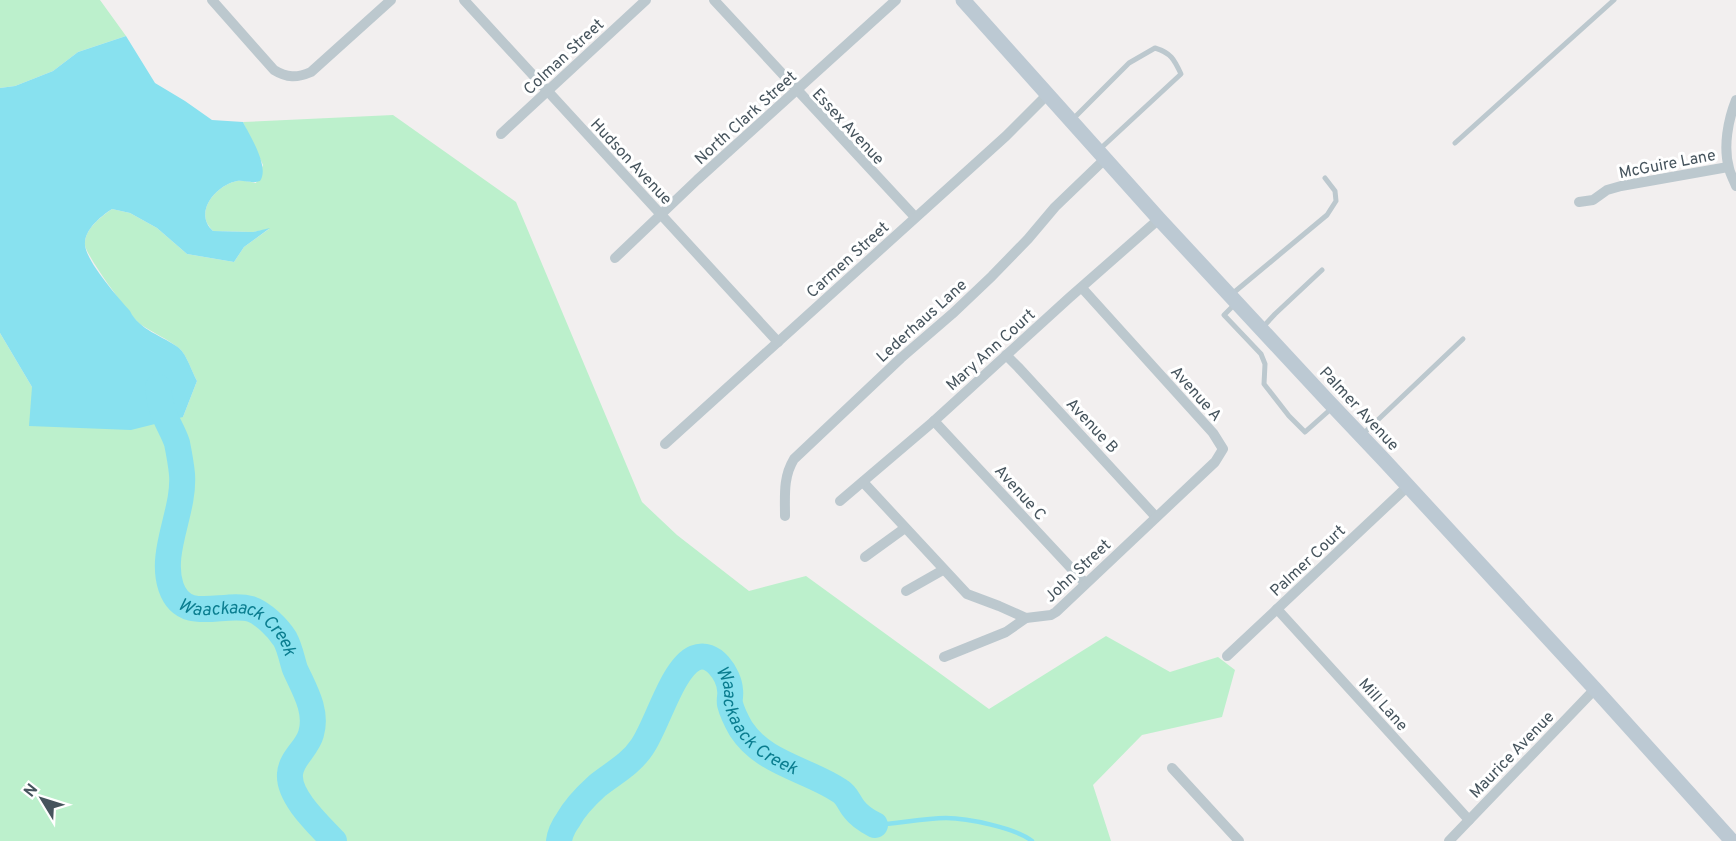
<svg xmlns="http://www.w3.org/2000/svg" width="1736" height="841" viewBox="0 0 1736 841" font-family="Overpass,sans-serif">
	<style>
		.green { fill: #bcf0cc }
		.water { fill: #88e1ef }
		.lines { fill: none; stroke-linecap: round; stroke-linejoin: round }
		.stream { stroke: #88e1ef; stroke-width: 4.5 }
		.river { stroke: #88e1ef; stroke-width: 26 }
		.lane { stroke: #bcc8ce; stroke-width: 5 }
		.street { stroke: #bcc8ce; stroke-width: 10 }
		.secondary { stroke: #bcc9d3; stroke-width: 15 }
		.labels { text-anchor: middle; stroke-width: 6; stroke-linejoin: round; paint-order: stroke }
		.street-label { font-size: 16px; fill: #46545d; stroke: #fff }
		.water-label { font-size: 18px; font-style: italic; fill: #0a7d8f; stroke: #fff }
	</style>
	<rect width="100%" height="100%" fill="#f2efef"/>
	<g class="green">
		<path d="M0,0H100L126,36L78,52L53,71L15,86L0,88Z"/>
		<path d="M393,115L516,202L642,502L677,535L749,591L806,576L989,709L1106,636L1170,672L1218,657L1235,670L1222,717L1142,735L1093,785L1111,841H0V333L32,387L183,417L197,381C192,372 187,356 180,349C168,339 153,333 140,324C131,317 86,256 85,245C84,229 101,217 112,209L130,213L157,228L187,254L234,262L244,247L269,229L253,232L213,231C211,229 209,226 207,223C199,205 220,184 237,181C243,180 250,182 256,183L263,165L243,122Z"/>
	</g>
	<path class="water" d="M126,36L155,83L185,101L212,120L243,122C250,136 270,167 260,181C252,184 245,180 237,181C220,184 199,205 207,223C208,226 211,229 213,231L253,232L270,228L244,247L234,262L187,254L157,228L130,213L112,209C100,217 84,230 85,245C87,263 118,297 130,311C139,330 163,336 179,348C187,355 192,372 197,381L183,417L131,430L29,426L32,387L0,333V88L15,86L53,71L78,52Z"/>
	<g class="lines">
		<path class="stream" d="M875,825C899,824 922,818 946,818C967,818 1016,828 1032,841"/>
		<g class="river">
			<path id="s1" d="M158,387C159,394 160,402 162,409C166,421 173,431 177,443C179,453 181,464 182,474C185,511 159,552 171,587C184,625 223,601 251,609C263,613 278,628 285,639C290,648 292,660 295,669C304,689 318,711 311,734C307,749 291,758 290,774C288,797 319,825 334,841"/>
			<path id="s2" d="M559,841C560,833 563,827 568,820C575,807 586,796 597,786C613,773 630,765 642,747C657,726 672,668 695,658C713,650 729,675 730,690C731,695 729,699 730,704C732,712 737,722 741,729C764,764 807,769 840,791C847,795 849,803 854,809C860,817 867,821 875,825"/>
		</g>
		<g class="lane">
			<path d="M1073,119L1129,63L1155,48C1171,53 1174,59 1181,74L1100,149"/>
			<path d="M1455,143L1614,0"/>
			<path d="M1232,294L1327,215L1336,201L1335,191L1325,178"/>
			<path d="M1236,303L1224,315L1261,354L1265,364L1264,384L1289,416L1305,432L1332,408"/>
			<path d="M1263,327L1275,314L1322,270"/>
			<path d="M1363,434L1463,339"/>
		</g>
		<g class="street">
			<path d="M212,0L274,70C287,78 297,78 311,72L391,0"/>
			<path d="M464,0L778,342"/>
			<path d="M714,0L915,217"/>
			<path d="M1736,100C1728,120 1723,147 1729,168C1730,174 1734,180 1736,186"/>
			<path d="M501,134L646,0"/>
			<path d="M1579,202L1593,200L1607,190L1621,186L1728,167"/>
			<path d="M615,258L697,180L896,0"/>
			<path d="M1006,355L1018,367L1156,517"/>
			<path d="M934,421L1085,583"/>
			<path d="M665,444L1006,136L1048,94"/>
			<path d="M863,482L967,594L999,606L1026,618"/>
			<path d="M840,501L934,421L1069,298L1159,219"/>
			<path d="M785,516C785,495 783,477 794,459L901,358L952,314L992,276L1028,239L1055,207L1106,158"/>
			<path d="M865,557L905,528"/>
			<path d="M906,591L943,570"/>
			<path d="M1277,609L1469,820"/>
			<path d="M1227,656L1408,486"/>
			<path d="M944,657L1006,632L1026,618L1051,615L1056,612L1215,462L1223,449L1213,433L1082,288"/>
			<path d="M1172,768L1239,841"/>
			<path d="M1449,841L1595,689"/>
		</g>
		<path class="secondary" d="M963,0L1159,219L1328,401L1384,460L1595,689L1732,841"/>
	</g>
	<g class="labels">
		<g class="street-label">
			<text transform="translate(563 56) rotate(-43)" y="6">Colman Street</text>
			<text transform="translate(745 117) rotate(-42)" y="6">North Clark Street</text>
			<text transform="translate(849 126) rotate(47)" y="6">Essex Avenue</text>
			<text transform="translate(632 161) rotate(47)" y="6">Hudson Avenue</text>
			<text transform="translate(1667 163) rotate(-11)" y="6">McGuire Lane</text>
			<text transform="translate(847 259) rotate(-42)" y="6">Carmen Street</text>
			<text transform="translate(921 320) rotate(-42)" y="6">Lederhaus Lane</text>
			<text transform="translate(990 349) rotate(-42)" y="6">Mary Ann Court</text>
			<text transform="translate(1197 393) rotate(48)" y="6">Avenue A</text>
			<text transform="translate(1360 408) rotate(47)" y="6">Palmer Avenue</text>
			<text transform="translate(1093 425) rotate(47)" y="6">Avenue B</text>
			<text transform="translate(1021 492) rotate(48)" y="6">Avenue C</text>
			<text transform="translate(1307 560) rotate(-43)" y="6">Palmer Court</text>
			<text transform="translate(1077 570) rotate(-43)" y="6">John Street</text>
			<text transform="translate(1384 704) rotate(48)" y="6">Mill Lane</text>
			<text transform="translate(1511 754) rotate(-46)" y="6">Maurice Avenue</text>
		</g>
		<g class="water-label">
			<text dy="6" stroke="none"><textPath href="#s1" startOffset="291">Waackaack Creek</textPath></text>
			<text dy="6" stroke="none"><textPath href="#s2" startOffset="330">Waackaack Creek</textPath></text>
		</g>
	</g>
	<g transform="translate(42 799) rotate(308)" stroke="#ffffff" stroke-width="4.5" paint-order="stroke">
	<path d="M0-4.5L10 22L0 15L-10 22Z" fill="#46545d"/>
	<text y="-9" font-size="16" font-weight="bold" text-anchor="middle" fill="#46545d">N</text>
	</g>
</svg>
